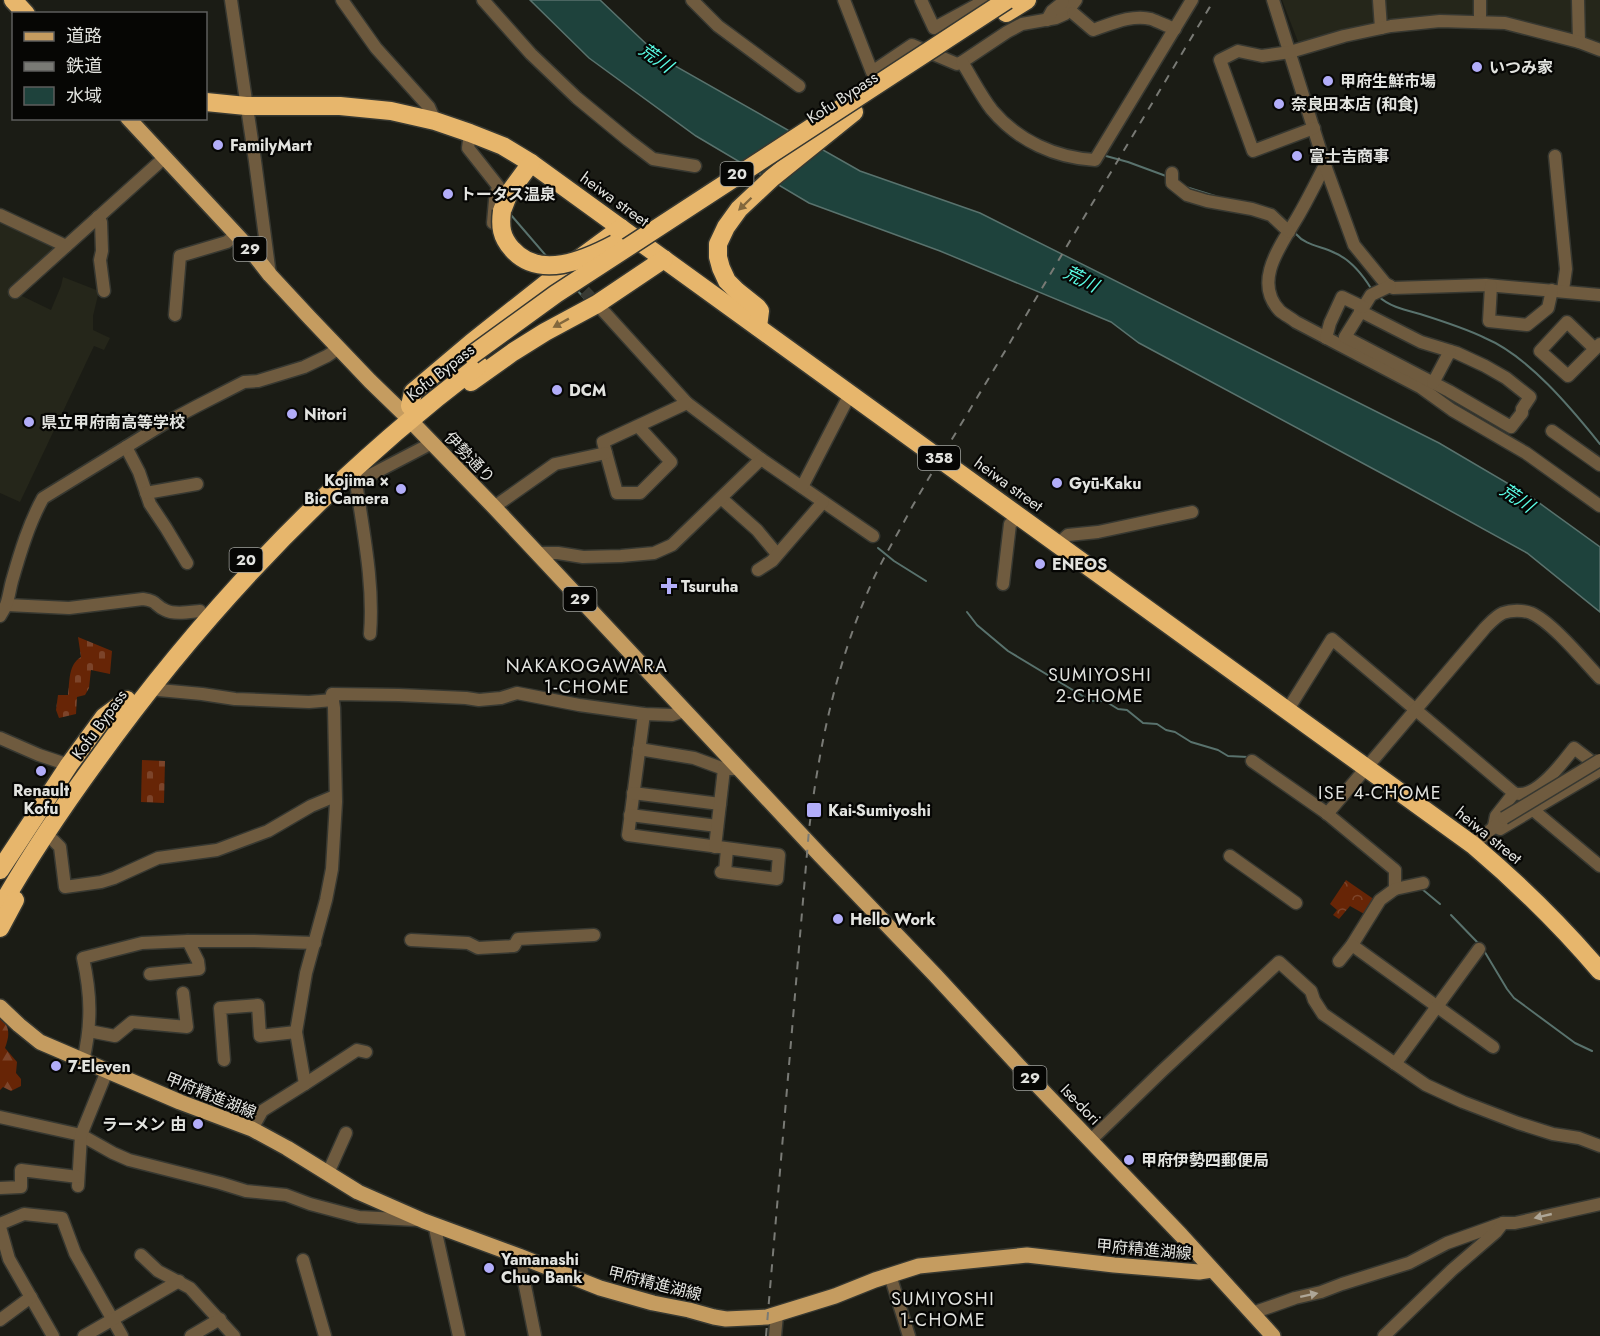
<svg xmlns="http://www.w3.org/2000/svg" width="1600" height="1336" viewBox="0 0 1600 1336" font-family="Jost,'Noto Sans JP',sans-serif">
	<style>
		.built { fill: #25261a }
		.forest { fill: url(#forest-firs) }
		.cemetery { fill: url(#cemetery-stones) }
		.park { fill: url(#park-crowns) }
		.water { fill: #1e423c; stroke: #59726d; stroke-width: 1.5 }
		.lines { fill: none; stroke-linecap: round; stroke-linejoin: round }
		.stream { stroke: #59726d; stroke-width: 2 }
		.minor-tunnel { stroke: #393a33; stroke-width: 12; stroke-dasharray: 12 6; stroke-linecap: butt }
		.minor-casing { stroke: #373831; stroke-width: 15 }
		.major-casing { stroke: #373831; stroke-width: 18 }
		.highway-casing { stroke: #373831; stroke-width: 21 }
		.minor { stroke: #6f5b3f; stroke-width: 12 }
		.major { stroke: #c59c60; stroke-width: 15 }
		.highway { stroke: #e7b66c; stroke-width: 18 }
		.rail { stroke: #797a75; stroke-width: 2; stroke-dasharray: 8 8; stroke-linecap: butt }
		.minor-bridge-casing { stroke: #373831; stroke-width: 15; stroke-linecap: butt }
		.highway-bridge-casing { stroke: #373831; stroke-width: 21; stroke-linecap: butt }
		.minor-bridge { stroke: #6f5b3f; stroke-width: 12 }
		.highway-bridge { stroke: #e7b66c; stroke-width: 18 }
		.oneway { fill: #82673d }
		.oneway2 { fill: #aea697 }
		.poi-dot { fill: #b2adf9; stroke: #060604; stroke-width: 2 }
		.labels { text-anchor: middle; stroke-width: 4.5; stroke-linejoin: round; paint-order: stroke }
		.shield { fill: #060604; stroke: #a0a19d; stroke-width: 1.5 }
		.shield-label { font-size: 15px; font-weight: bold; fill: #e2e3df }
		.poi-label { font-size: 16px; font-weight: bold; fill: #e2e3df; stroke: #060604; text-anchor: start }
		.street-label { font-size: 16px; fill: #e2e3df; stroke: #060604 }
		.water-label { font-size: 18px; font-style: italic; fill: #59fbe4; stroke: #060604 }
		.neighbourhood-label { font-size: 18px; letter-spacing: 1.5px; fill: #e2e3df; stroke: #060604 }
	</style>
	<defs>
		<pattern id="forest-firs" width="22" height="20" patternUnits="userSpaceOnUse" patternTransform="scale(1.5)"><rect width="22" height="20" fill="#672506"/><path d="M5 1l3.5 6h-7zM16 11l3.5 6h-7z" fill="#7c442a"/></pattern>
		<pattern id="cemetery-stones" width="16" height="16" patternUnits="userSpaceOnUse" patternTransform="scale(1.5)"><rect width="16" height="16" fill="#672506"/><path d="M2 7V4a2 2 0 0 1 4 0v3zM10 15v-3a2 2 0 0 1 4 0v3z" fill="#7c442a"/></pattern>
		<pattern id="park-crowns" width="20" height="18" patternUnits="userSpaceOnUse" patternTransform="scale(1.5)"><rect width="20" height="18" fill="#672506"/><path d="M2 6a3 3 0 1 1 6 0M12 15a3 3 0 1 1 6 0" fill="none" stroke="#7c442a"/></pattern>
	</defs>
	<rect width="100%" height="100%" fill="#1b1c15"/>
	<g class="built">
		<path d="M1282,0H1600V45L1569,36L1468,14L1387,23L1300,47Z"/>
		<path d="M0,218L60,247L20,295L51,310L61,286L63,277L99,291L93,316V330L110,338L104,350L94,346L20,502L0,493Z"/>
	</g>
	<path class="forest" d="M0,1015C10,1028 10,1034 5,1048L17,1062L16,1073L21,1079V1086L11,1091L3,1087L0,1090Z"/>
	<g class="cemetery">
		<path d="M78,637L112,651L110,674L91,670L89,688L85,695L77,697L76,714L59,718L56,710L58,695H68C70,681 68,665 81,657Z"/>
		<path d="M142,760L165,761L164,803L141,802Z"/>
	</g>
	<path class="park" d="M1346,880L1375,900L1366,915L1350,906L1339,919L1333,915L1337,910L1330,904Z"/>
	<path class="water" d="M530,0H600L661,58L860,171L980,213L1439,443L1531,497L1600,547V612L1527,553L1407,487L1139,343L1111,322L940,251L809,203L696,136L589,58Z"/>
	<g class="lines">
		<g class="stream">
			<path d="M1106,156L1128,162L1166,176"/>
			<path d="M1186,187L1215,196"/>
			<path d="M511,215L548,258"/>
			<path d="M1296,234C1306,246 1322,246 1335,253C1351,260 1363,275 1372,290"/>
			<path d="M576,289L586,300"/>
			<path d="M1378,296C1390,307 1405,310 1420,314C1439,320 1467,329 1485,338C1528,356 1571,408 1600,444"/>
			<path d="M630,349L679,402"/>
			<path d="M878,548L894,561L926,581"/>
			<path d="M967,612L977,625L1008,651L1091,701H1105L1118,709L1127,710L1143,723L1157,724L1166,730L1175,732L1191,742L1218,750L1228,756L1248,757"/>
			<path d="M1422,889L1440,904"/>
			<path d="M1451,915L1479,944"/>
			<path d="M1483,949L1507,989L1514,998L1575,1043L1592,1051"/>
		</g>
		<path class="minor-tunnel" d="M572,278L597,304"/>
		<defs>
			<g id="minor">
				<path d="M231,0L255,161L270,275"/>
				<path d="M342,0L376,48L429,107L435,121"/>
				<path d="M483,0L531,54L577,98L628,140L653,159L695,166"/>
				<path d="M692,0L718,26L799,86"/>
				<path d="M844,0L872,72L912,45L957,64L962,62L1007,32L1022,24L1056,18L1065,14L1076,0"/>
				<path d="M921,0L934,28L986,0"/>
				<path d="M1273,0L1325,165C1316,183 1307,201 1297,218C1281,245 1252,282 1280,311C1285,315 1291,318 1296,322L1420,387L1452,410L1526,453L1600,506"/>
				<path d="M1379,0L1381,28"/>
				<path d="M1480,0V22"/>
				<path d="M1578,0L1579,42"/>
				<path d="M1073,13L1093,30C1111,24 1132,14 1151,19C1159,22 1167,26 1175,29"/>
				<path d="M1047,20L1052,11L1062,3L1063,0"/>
				<path d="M962,62C972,78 981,96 992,110C1018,141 1056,158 1095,160L1192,0"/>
				<path d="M1314,128L1253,151L1220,60L1238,51L1262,56L1290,52L1344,36L1391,26L1440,21L1505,23L1579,42L1600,50"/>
				<path d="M470,133L468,148L498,186L495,200L493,223"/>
				<path d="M1555,156L1566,269L1563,290"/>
				<path d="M1325,165L1354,245L1385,283L1393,288L1486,285L1600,295"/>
				<path d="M1172,173V183L1187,195L1207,201L1252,209L1271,215L1289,232"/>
				<path d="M0,215L66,246"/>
				<path d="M98,217L101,222L102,251L100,260L104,291"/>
				<path d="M1491,286L1489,321L1527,325L1548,308L1552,290"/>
				<path d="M15,292L164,158"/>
				<path d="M597,304L687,403L761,459L873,536"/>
				<path d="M1360,311L1421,342L1457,353L1485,366L1506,378L1530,397L1522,409V413L1511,427L1449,391L1345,337L1371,295L1390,286"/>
				<path d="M175,315L180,256L227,242L236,234"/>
				<path d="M1326,338L1330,323L1342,297L1363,307"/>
				<path d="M1595,349L1567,322L1540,351L1568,376L1600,344"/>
				<path d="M1433,383L1450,351"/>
				<path d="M638,426L671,462L640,493H617L603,442L687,403"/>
				<path d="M1552,431L1600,465"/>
				<path d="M126,447L139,472L150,504L166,528L187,563"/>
				<path d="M802,487L850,394"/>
				<path d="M146,493L197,484"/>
				<path d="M721,498L757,530L777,554"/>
				<path d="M494,507L555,464L606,453"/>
				<path d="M1058,544L1068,535L1098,532L1192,512"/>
				<path d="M537,553H558L583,557L621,556L654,553L672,545L761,459"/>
				<path d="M758,570L772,561L823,502"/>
				<path d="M1003,584L1010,524L1021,516"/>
				<path d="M7,605L69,608L143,599C158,601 154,605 165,610C174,615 190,612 200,611"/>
				<path d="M0,616C9,603 8,596 12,581C20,553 29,523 43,498L165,423L197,406L244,382L258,381L304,367L327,356L339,348"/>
				<path d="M370,634C374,586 364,536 357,489L359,481L432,443"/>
				<path d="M152,686L159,690L202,694L235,699L309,702L333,700"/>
				<path d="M1287,711L1332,639L1514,793C1535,801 1563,762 1574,748L1600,768"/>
				<path d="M644,714L628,835L779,855L777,879L721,872"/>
				<path d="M0,738L39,755L69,765"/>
				<path d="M639,749L694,758L724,769H741"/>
				<path d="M1252,761L1325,812L1395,870V889L1380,900L1352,945L1339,961"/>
				<path d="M633,793L720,804"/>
				<path d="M1514,793L1496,816L1494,826L1500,829L1600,770"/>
				<path d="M1532,809L1600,866"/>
				<path d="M1327,814L1485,628C1490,623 1496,616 1503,613C1511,610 1523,610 1531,613C1552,622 1584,661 1600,678"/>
				<path d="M630,815L717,826"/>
				<path d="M53,840L60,847L65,887L101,882L114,878L158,858L217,850L268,831L311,806L335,796"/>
				<path d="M1473,845L1501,821"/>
				<path d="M715,847L724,769"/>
				<path d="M1230,856L1296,903"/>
				<path d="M725,872L727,849"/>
				<path d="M1395,889L1423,883"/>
				<path d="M411,940L468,943L478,948L514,946L518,939L594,935"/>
				<path d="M1352,945L1493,1047"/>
				<path d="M150,974L199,969L198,961L188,941"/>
				<path d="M89,1031L115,1036L132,1022L187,1027L183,993"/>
				<path d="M224,1060L220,1008L258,1005L260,1036L296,1032"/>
				<path d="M83,1061C92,1024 91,994 83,958L142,943L188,941H254L315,943"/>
				<path d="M1395,1064L1479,949"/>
				<path d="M305,1084L357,1050L366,1052"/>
				<path d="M0,1117L81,1135L113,1153L129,1160L220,1183L246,1191L286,1195L310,1204L359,1217L417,1220"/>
				<path d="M252,1129L262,1111L305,1084L296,1032L306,973L326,900L332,869L336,802L334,708L332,694L399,695L466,698L479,700L501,698L517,693L579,705L644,714L672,715L684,711"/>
				<path d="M1091,1140L1162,1071L1279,962L1311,991L1314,1000L1323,1014L1426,1085L1463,1102L1518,1123L1553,1134L1579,1138L1600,1146"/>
				<path d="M328,1173L346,1133"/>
				<path d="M78,1186L81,1135L107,1071"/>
				<path d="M0,1188L21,1187V1170L78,1177"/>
				<path d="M0,1224L24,1214L62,1218L75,1253L122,1336"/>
				<path d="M434,1224L459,1336"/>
				<path d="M0,1227L9,1259L53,1336"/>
				<path d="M141,1255L158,1271L190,1288L234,1336"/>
				<path d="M519,1256L535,1336"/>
				<path d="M303,1260L325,1336"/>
				<path d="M890,1275L909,1336"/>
				<path d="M1254,1315L1258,1311L1295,1298L1321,1292L1342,1284L1409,1263L1447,1243L1503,1223"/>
				<path d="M0,1320L31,1297"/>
				<path d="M84,1336L179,1281"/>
				<path d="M191,1336L220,1319"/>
				<path d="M775,1336L777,1315"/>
				<path d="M1384,1336L1452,1270L1496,1232L1503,1223H1515L1600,1204"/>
			</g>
			<g id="major">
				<path d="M128,118L248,247L270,275L309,317L370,381L402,412L494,507L820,855L936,976L1019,1066L1181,1235L1273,1336"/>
				<path d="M0,1007L19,1025L40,1042L180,1102L252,1129L287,1148L358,1192L424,1221L519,1256L600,1288L653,1303L689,1310L714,1317L726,1319L767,1317L835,1296L875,1280L919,1266L1027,1255L1114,1265L1199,1272L1212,1270"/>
			</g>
			<g id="highway">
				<path d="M13,0L26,14"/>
				<path d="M1006,13L1027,0"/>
				<path d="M206,102L246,106H340L391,111L435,121L470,133L503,146L531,163L1473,845C1519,884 1561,925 1600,971"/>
				<path d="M502,211L509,193L531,163"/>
				<path d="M758,327L760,311L757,307L737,291L727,281L721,268L718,257V244L726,227L739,209L772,178L854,112"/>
				<path d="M471,382L513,352L545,332L597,304L664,259"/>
				<path d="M410,406L413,392L471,343L553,278L621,228"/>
				<path d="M0,870L69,765L104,717L127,700"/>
				<path d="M0,908C29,857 62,808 97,760C204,611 333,476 479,365"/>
				<path d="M0,928L15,900"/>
			</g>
		</defs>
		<use href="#minor" class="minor-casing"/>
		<use href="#major" class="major-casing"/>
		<use href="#highway" class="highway-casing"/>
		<use href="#minor" class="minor"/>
		<use href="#major" class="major"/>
		<use href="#highway" class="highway"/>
		<path class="rail" d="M766,1336L809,830C819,745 837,661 872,582C884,556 899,532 912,507C943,453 976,400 1008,346C1076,230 1145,115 1214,0"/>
		<defs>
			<path id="minor-bridge" d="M1504,818L1600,760"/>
			<g id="highway-bridge">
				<path d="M502,211C500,226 501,237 512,249C539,280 585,260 615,244"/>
				<path d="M472,355L556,294L1007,0"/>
			</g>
		</defs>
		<use href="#minor-bridge" class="minor-bridge-casing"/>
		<use href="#highway-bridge" class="highway-bridge-casing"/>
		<use href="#minor-bridge" class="minor-bridge"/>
		<use href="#highway-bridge" class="highway-bridge"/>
	</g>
	<defs><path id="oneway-solid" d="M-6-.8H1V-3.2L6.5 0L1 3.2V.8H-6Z" transform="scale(1.5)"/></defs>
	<g class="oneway">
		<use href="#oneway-solid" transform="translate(745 204) rotate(136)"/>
		<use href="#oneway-solid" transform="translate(561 323) rotate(151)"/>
	</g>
	<g class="oneway2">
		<use href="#oneway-solid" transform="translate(1543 1216) rotate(167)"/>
		<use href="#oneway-solid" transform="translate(1309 1295) rotate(-12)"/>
	</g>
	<g class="poi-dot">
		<circle cx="1477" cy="67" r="6"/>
		<circle cx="1328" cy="81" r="6"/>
		<circle cx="1279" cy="104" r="6"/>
		<circle cx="218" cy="145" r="6"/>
		<circle cx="1297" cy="156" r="6"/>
		<circle cx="448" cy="194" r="6"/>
		<circle cx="557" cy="390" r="6"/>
		<circle cx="292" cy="414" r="6"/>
		<circle cx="29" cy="422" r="6"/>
		<circle cx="1057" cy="483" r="6"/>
		<circle cx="401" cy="489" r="6"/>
		<circle cx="1040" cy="564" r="6"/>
		<path d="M666 577h6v6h6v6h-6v6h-6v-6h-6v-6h6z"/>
		<circle cx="41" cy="771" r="6"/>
		<rect x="806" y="802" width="16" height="16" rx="3"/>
		<circle cx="838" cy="919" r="6"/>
		<circle cx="56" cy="1066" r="6"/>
		<circle cx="198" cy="1124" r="6"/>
		<circle cx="1129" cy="1160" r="6"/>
		<circle cx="489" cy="1268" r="6"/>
	</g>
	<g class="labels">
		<g class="shield">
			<rect x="720.5" y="162" width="33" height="24" rx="4.5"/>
			<rect x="233.5" y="237" width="33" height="24" rx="4.5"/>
			<rect x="918" y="446" width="42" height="24" rx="4.5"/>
			<rect x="229.5" y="548" width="33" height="24" rx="4.5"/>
			<rect x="563.5" y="587" width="33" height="24" rx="4.5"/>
			<rect x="1013.5" y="1066" width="33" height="24" rx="4.5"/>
		</g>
		<g class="shield-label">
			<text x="737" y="179">20</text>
			<text x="250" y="254">29</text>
			<text x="939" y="463">358</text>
			<text x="246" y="565">20</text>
			<text x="580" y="604">29</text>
			<text x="1030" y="1083">29</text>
		</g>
		<g class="poi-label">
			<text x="1489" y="73">いつみ家</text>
			<text x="1340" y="87">甲府生鮮市場</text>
			<text x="1291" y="110">奈良田本店 (和食)</text>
			<text x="230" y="151">FamilyMart</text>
			<text x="1309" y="162">富士吉商事</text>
			<text x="460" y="200">トータス温泉</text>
			<text x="569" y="396">DCM</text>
			<text x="304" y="420">Nitori</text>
			<text x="41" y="428">県立甲府南高等学校</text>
			<text x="389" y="486" text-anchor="end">Kojima ×<tspan x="389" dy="18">Bic Camera</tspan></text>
			<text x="1069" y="489">Gyū-Kaku</text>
			<text x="1052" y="570">ENEOS</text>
			<text x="681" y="592">Tsuruha</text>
			<text x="41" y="796" text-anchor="middle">Renault<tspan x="41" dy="18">Kofu</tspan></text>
			<text x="828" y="816">Kai-Sumiyoshi</text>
			<text x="850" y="925">Hello Work</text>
			<text x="68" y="1072">7-Eleven</text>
			<text x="186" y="1130" text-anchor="end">ラーメン 由</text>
			<text x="1141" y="1166">甲府伊勢四郵便局</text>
			<text x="501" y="1265">Yamanashi<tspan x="501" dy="18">Chuo Bank</tspan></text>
		</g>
		<g class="street-label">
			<text transform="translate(842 97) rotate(-33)" y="6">Kofu Bypass</text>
			<text transform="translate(615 199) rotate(36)" y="6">heiwa street</text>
			<text transform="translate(440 372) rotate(-38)" y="6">Kofu Bypass</text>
			<text transform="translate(470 457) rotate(46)" y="6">伊勢通り</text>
			<text transform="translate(1009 484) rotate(36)" y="6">heiwa street</text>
			<text transform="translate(99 724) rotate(-54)" y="6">Kofu Bypass</text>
			<text transform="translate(1489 835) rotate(39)" y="6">heiwa street</text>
			<text transform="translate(211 1095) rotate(22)" y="6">甲府精進湖線</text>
			<text transform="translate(1081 1104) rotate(46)" y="6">Ise-dori</text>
			<text transform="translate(1144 1249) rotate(5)" y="6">甲府精進湖線</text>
			<text transform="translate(655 1283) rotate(14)" y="6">甲府精進湖線</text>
		</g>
		<g class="water-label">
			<text transform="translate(656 58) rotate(35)" y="6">荒川</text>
			<text transform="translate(1081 279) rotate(26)" y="6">荒川</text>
			<text transform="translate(1517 498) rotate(34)" y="6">荒川</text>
		</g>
		<g class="neighbourhood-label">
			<text x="587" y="672">NAKAKOGAWARA<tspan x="587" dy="21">1-CHOME</tspan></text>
			<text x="1100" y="681">SUMIYOSHI<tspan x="1100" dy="21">2-CHOME</tspan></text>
			<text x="1380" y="799">ISE 4-CHOME</text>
			<text x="943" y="1305">SUMIYOSHI<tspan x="943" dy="21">1-CHOME</tspan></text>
		</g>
	</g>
	<rect x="12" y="12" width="195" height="108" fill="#060604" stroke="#5e5e5c" stroke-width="1.5"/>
	<rect x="24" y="32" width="30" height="9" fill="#c59c60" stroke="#5e5e5c" stroke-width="1.5"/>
	<text x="66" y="42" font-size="18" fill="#e2e3df">道路</text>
	<rect x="24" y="62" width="30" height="9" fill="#797a75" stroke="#5e5e5c" stroke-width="1.5"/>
	<text x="66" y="72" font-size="18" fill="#e2e3df">鉄道</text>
	<rect x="24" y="87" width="30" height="18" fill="#1e423c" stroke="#5e5e5c" stroke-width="1.5"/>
	<text x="66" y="102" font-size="18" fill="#e2e3df">水域</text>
</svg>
